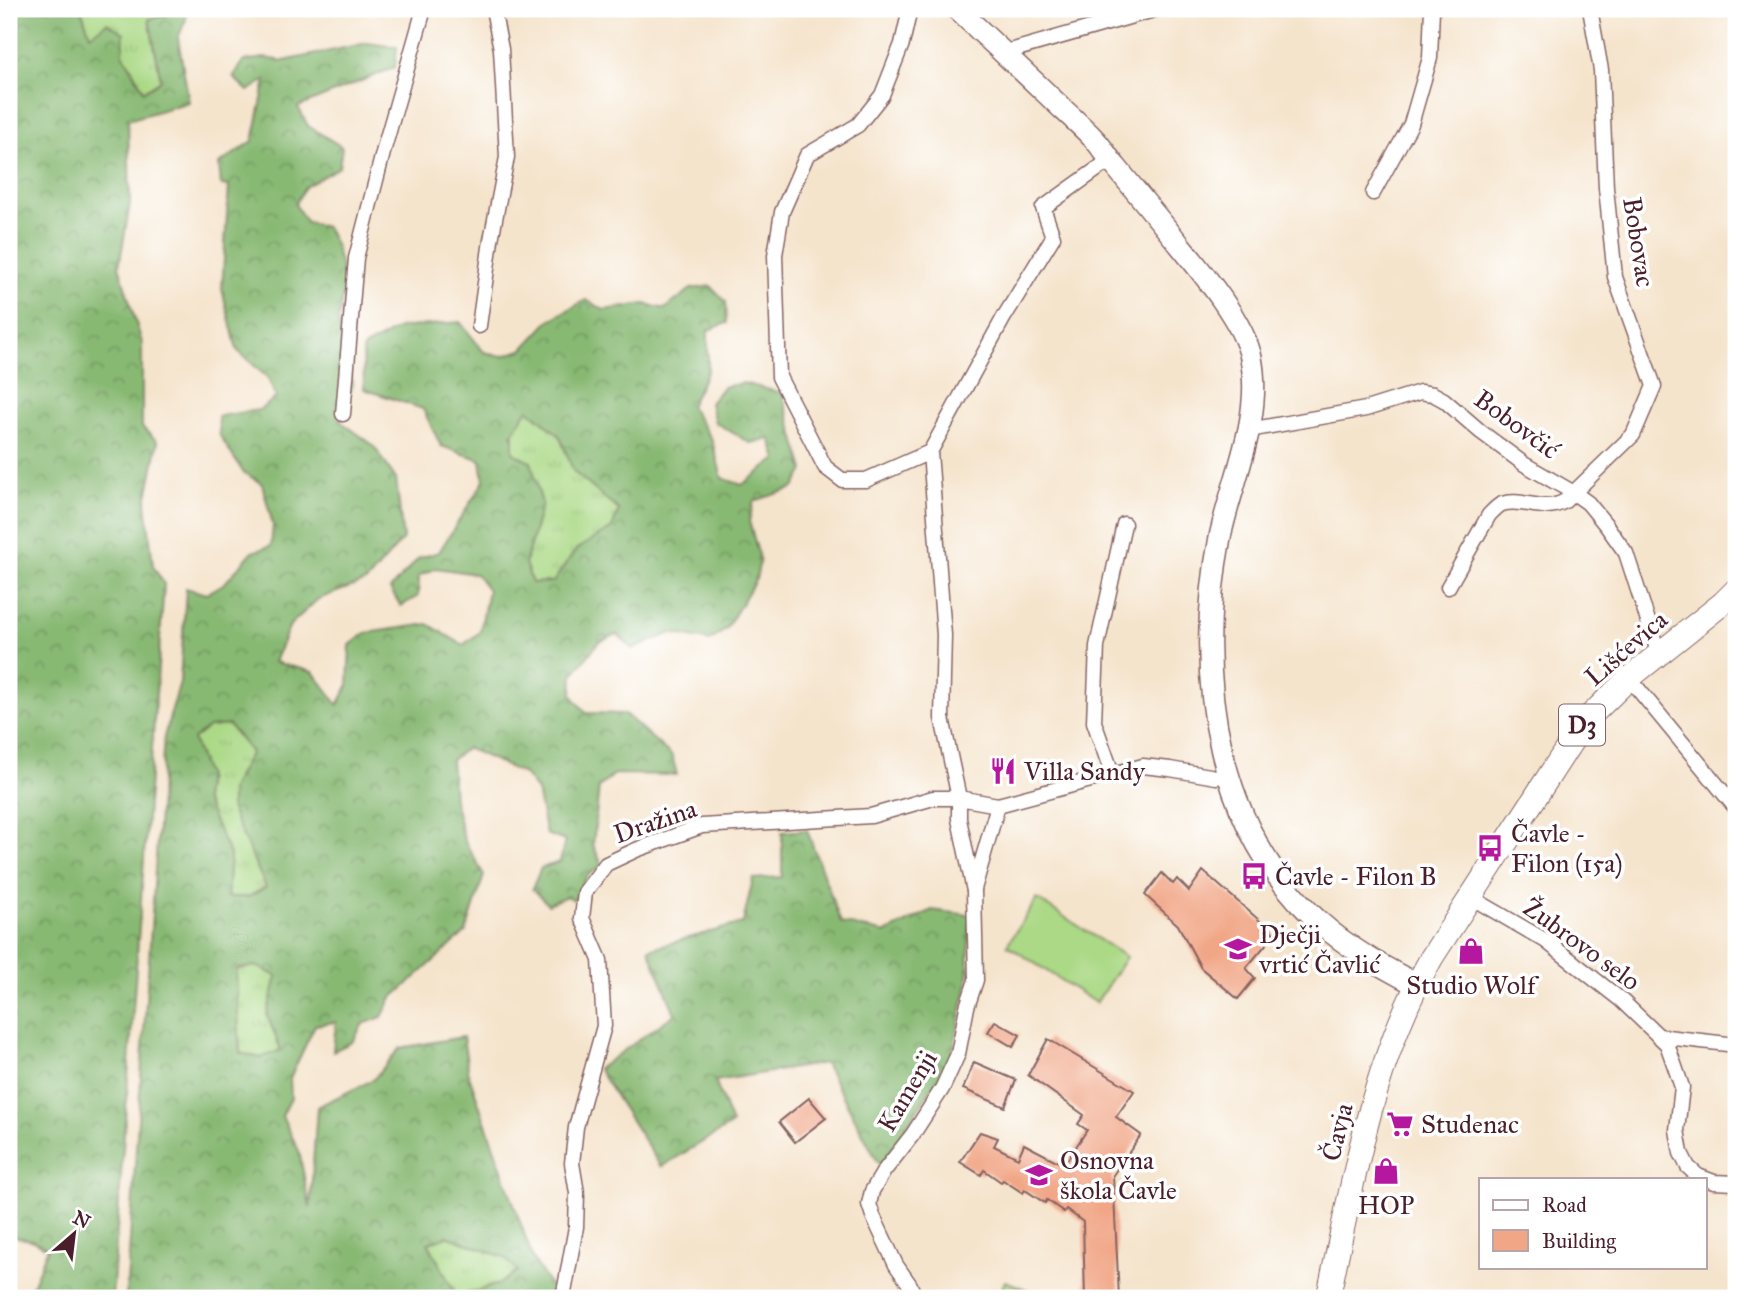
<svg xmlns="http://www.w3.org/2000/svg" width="1745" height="1307" viewBox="0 0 1745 1307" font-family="'IM FELL Great Primer',serif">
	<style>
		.grass { fill: url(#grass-tufts); stroke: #7a7c58; stroke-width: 2 }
		.forest { fill: url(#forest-crowns); stroke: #696c4f; stroke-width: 2; fill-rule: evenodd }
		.garden { fill: #abd986; stroke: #7a7c58; stroke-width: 2 }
		.building { fill: #f1a686 }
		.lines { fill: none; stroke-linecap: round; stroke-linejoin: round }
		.minor-casing { stroke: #866463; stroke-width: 17 }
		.secondary-casing { stroke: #866463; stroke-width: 24 }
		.primary-casing { stroke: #866463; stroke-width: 25 }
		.minor { stroke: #fff; stroke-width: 14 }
		.secondary { stroke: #fff; stroke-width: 21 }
		.primary { stroke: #fff; stroke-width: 23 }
		.labels { text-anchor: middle; stroke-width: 7; stroke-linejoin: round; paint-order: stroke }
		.shield { fill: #fff; stroke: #80626b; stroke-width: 2 }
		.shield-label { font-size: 24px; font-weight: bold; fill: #4a1f2b }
		.street-label { font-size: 26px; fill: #4a1f2b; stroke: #fff }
		.poi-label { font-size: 26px; fill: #4a1f2b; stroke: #fff; text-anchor: start }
	</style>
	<defs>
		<pattern id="grass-tufts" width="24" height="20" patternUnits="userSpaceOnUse" patternTransform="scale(1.75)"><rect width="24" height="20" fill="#abd986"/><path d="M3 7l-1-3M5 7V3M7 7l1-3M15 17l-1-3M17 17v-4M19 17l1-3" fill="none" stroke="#95ba74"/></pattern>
		<pattern id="forest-crowns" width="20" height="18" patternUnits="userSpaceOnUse" patternTransform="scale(1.75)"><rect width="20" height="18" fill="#88b973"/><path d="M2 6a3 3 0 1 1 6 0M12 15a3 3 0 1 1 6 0" fill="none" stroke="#71965f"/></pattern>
	</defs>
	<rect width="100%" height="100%" fill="#fff"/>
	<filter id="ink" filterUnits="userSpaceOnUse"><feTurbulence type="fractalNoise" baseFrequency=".0143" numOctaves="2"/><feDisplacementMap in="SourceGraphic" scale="14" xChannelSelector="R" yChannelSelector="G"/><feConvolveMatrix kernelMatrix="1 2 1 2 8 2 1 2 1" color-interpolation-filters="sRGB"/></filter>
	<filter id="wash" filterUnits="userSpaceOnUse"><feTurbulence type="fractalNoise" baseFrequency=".00686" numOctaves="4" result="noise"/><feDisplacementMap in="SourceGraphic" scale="28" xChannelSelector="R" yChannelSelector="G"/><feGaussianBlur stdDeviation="1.57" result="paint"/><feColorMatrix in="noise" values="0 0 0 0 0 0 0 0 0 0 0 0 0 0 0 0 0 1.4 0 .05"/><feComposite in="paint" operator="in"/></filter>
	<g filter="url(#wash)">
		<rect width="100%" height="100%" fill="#f5e4cc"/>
		<g class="grass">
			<path d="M81,9H167L168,14L149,19L161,80L144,91L123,54L90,35Z"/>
			<path d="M528,409L559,435L574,472L619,510L613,528L577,549L553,582L532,583L525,563L542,504L513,453V432Z"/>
			<path d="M229,725L251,752L231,789V810L266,887L248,897H227L230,855L204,799L207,777L193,739L209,727Z"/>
			<path d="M256,966L277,976L267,1015L281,1050L261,1058L240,1053L235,970Z"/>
			<path d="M447,1236L504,1257L519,1270L499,1284L457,1298L428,1242Z"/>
		</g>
		<g class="forest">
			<path d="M9,9H81L90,35L107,23L124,33L123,54L144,91L161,80L149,19L168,15L167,9H186V19L178,38L189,102L128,120L130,204L119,266L142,343V427L158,442L146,502L153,566L164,584L112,1298H27L48,1248L31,1240L9,1236Z"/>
			<path d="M367,43L397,47L395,67L298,107L308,126L342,147L339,167L305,187L295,204L306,222L326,227L335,244L345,283L338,322L353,384L340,421L373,445L396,479L403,539L367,581L318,599L290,625L274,662L313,672L338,705L348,686L350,645L366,633L428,624L463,645L480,632L488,590L476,574L436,568L419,576L418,596L401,606L390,589L419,558L439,552L484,481L481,460L441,446L423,409L364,389L363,348L399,328L460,322L484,352L502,356L522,350L550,320L586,300L604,310L645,304L665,309L691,289L711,286L726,302L727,323L708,330V370L690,406L712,440L722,478L742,485L777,459L770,439L750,443L715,422L710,403L723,387L743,383L782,393L804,470L794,488L754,501L749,521L760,560L756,579L726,629L710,641L671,633L633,649L617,634L599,642L573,674L572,695L586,713L625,714L672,756L677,775L615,774L599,787L593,845L602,865L587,876L574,900L567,896L548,904L532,889L541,868L560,862L565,841L546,834L537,791L524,774L467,748L451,760L454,800L464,840L484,875L466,932L391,999L382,1017L363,1024L352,1042L333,1051L336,1022L315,1025L290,1078L291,1098L282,1116L299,1151L310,1208L317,1107L373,1080L400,1048L463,1037L469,1075L533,1259L554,1292L543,1298H126L164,737L180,682L186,588L206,594L225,583L252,552L271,546L273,525L262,484L243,472L220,436L218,416L259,410L276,398L268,378L237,350L222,289L229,186L221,185L219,164L253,141L266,80L248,91L233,77L244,61L264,58L284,61ZM528,409L559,435L574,472L619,510L612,528L577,549L553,582L532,583L525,563L542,504L531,462L513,453V432ZM229,725L251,752L231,789V810L266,887L248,897H227L230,855L204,799L207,777L193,739L209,727ZM256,966L277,976L267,1015L281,1050L261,1058L240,1053L236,969ZM447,1236L504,1257L518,1271L499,1284L457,1297L428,1243Z"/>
			<path d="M807,830L841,923L886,933L932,910L970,915L968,982L951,1059L880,1166L825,1063L715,1081L732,1124L661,1167L598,1069L675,1014L649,949L743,923L753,879L782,877V832Z"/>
		</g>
		<g class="garden">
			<path d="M1037,899L1126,957L1096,1003L1007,945Z"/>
			<path d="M1005,1281L1043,1296L1042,1298H998Z"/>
		</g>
		<g id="blocks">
			<g class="building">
				<path d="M1203,871L1275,934L1246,968L1255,978L1238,999L1201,968L1178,925L1145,895L1162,873L1173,884L1177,879L1189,891Z"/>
				<path d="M995,1021L1020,1035L1013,1047L988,1032Z"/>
				<path d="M1048,1039L1134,1091L1116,1117L1141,1135L1113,1175L1119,1298H1085L1083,1222L1066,1209L1064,1212L1047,1200L1045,1203L1025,1190L1023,1193L1003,1180L1001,1182L984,1170L981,1175L960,1162L980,1132L998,1138L994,1146L1018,1158L1024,1144L1064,1165L1087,1130L1078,1124L1084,1115L1028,1075Z"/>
				<path d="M974,1062L1016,1080L1005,1107L963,1089Z"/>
				<path d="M809,1098L826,1118L795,1142L779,1122Z"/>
			</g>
		</g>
	</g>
	<g filter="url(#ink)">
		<use href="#blocks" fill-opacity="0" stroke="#866463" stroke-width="2"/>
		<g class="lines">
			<defs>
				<g id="minor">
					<path d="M910,9L902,44L882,95L858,125L807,155L782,212L775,255L779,377L825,467L842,480H866L930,452"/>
					<path d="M1003,53L1157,9"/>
					<path d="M1110,160L1043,208L1053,237L1004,317L930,452L944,635L942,718L959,798L998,805L1143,766L1170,769L1216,777L1228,775"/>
					<path d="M1373,193L1411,124L1430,58L1432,9"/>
					<path d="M479,326L491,240L507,157L501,49L493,9"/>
					<path d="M343,414L356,258L385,145L424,9"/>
					<path d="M1249,430L1366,409L1420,392L1433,394L1444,400L1481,432L1524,464L1574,493L1588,503L1606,525L1626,553L1659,655"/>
					<path d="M1448,587L1489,515C1492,512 1497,506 1502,504C1522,497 1543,514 1565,501L1633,435L1654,386L1615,277L1606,188L1601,70L1590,9"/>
					<path d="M1629,678L1736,808"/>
					<path d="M1112,773L1094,722L1097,646L1124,524"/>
					<path d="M974,889L998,805"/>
					<path d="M1472,898L1546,941L1621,1000L1667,1044L1682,1087L1677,1130L1681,1153L1688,1167L1698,1176L1714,1182L1736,1183"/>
					<path d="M1658,1036L1736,1045"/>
					<path d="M563,1298L576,1227L577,1193L572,1163L576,1127L604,1026L600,960L582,918L585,892L606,864L636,850L702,826L871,816L933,798H959V819L974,891L976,980L967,1007L958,1054L942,1089L913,1134L884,1171L872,1191L869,1204L873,1216L896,1265L910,1285L915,1298"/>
				</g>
				<path id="secondary" d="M957,9C987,37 1017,66 1047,94C1062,109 1079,123 1094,139C1102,147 1108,158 1116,167C1137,193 1158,218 1179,244C1202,272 1245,324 1251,358C1263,417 1232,480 1220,537C1193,676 1215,838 1331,932C1357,953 1387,969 1417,985"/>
				<path id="primary" d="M1328,1298C1353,1182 1372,1061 1432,957L1584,722L1629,678L1723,603L1736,590"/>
			</defs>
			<use href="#minor" class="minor-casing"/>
			<use href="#secondary" class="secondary-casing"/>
			<use href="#primary" class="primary-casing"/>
			<use href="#minor" class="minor"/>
			<use href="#secondary" class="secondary"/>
			<use href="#primary" class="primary"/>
		</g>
	</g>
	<defs>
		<symbol id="restaurant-bare" viewBox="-9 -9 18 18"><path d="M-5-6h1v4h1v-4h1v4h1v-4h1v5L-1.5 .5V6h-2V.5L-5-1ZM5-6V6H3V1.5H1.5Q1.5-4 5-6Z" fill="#b5179e" stroke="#fff" stroke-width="2.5" paint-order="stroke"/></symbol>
		<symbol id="bus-bare" viewBox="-9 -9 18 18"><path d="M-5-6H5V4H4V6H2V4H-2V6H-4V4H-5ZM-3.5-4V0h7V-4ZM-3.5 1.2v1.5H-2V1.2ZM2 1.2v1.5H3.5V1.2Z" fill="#b5179e" stroke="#fff" stroke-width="2.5" paint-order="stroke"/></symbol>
		<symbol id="school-bare" viewBox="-9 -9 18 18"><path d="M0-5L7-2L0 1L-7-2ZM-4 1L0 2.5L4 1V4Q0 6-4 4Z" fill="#b5179e" stroke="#fff" stroke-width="2.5" paint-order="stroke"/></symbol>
		<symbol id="shop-bare" viewBox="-9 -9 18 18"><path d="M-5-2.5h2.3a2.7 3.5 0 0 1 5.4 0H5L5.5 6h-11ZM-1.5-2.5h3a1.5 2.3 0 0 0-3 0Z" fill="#b5179e" stroke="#fff" stroke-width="2.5" paint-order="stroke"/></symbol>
		<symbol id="supermarket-bare" viewBox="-9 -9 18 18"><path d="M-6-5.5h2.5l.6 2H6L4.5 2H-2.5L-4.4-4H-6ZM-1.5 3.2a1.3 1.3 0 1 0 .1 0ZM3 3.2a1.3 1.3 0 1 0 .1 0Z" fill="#b5179e" stroke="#fff" stroke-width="2.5" paint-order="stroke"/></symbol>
	</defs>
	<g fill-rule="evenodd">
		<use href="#restaurant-bare" x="984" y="752" width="38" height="38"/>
		<use href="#bus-bare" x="1471" y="829" width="38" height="38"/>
		<use href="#bus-bare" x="1235" y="857" width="38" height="38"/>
		<use href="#school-bare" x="1219" y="930" width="38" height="38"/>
		<use href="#shop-bare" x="1452" y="932" width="38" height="38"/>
		<use href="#supermarket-bare" x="1381" y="1105" width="38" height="38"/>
		<use href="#shop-bare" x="1367" y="1152" width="38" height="38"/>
		<use href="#school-bare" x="1020" y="1156" width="38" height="38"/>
	</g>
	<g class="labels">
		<rect class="shield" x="1559" y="704.5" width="46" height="41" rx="5"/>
		<g class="shield-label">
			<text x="1582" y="733">D3</text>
		</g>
		<g class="street-label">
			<text transform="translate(1639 242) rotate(81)" y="9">Bobovac</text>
			<text transform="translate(1517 424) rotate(36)" y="9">Bobovčić</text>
			<text transform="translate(1626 648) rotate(-41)" y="9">Lišćevica</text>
			<text transform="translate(655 821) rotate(-19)" y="9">Dražina</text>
			<text transform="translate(1582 944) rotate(36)" y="9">Žubrovo selo</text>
			<text transform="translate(907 1091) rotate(-59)" y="9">Kamenji</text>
			<text transform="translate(1337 1132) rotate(-76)" y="9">Čavja</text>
		</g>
		<g class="poi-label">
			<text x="1024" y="780">Villa Sandy</text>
			<text x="1511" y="842">Čavle -<tspan x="1511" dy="30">Filon (15a)</tspan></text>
			<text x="1275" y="885">Čavle - Filon B</text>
			<text x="1259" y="943">Dječji<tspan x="1259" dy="30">vrtić Čavlić</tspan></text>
			<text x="1471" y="994" text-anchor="middle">Studio Wolf</text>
			<text x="1421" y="1133">Studenac</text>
			<text x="1060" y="1169">Osnovna<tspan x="1060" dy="30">škola Čavle</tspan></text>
			<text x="1386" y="1214" text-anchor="middle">HOP</text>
		</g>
	</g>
	<rect width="1745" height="1307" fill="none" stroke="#fff" stroke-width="35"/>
	<rect x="1479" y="1178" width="228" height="91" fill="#ffffff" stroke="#b7a5aa" stroke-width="2"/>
	<rect x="1493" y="1200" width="35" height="10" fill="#ffffff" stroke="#b7a5aa" stroke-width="2"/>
	<text x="1542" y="1212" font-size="21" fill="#4a1f2b">Road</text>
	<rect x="1493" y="1230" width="35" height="21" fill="#f1a686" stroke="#b7a5aa" stroke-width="2"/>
	<text x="1542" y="1248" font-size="21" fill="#4a1f2b">Building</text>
	<g transform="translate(74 1234) rotate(28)" stroke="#ffffff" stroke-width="5" paint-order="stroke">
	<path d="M0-5L12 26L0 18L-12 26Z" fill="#4a1f2b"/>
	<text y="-10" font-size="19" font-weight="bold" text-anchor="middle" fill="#4a1f2b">N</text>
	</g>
</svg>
